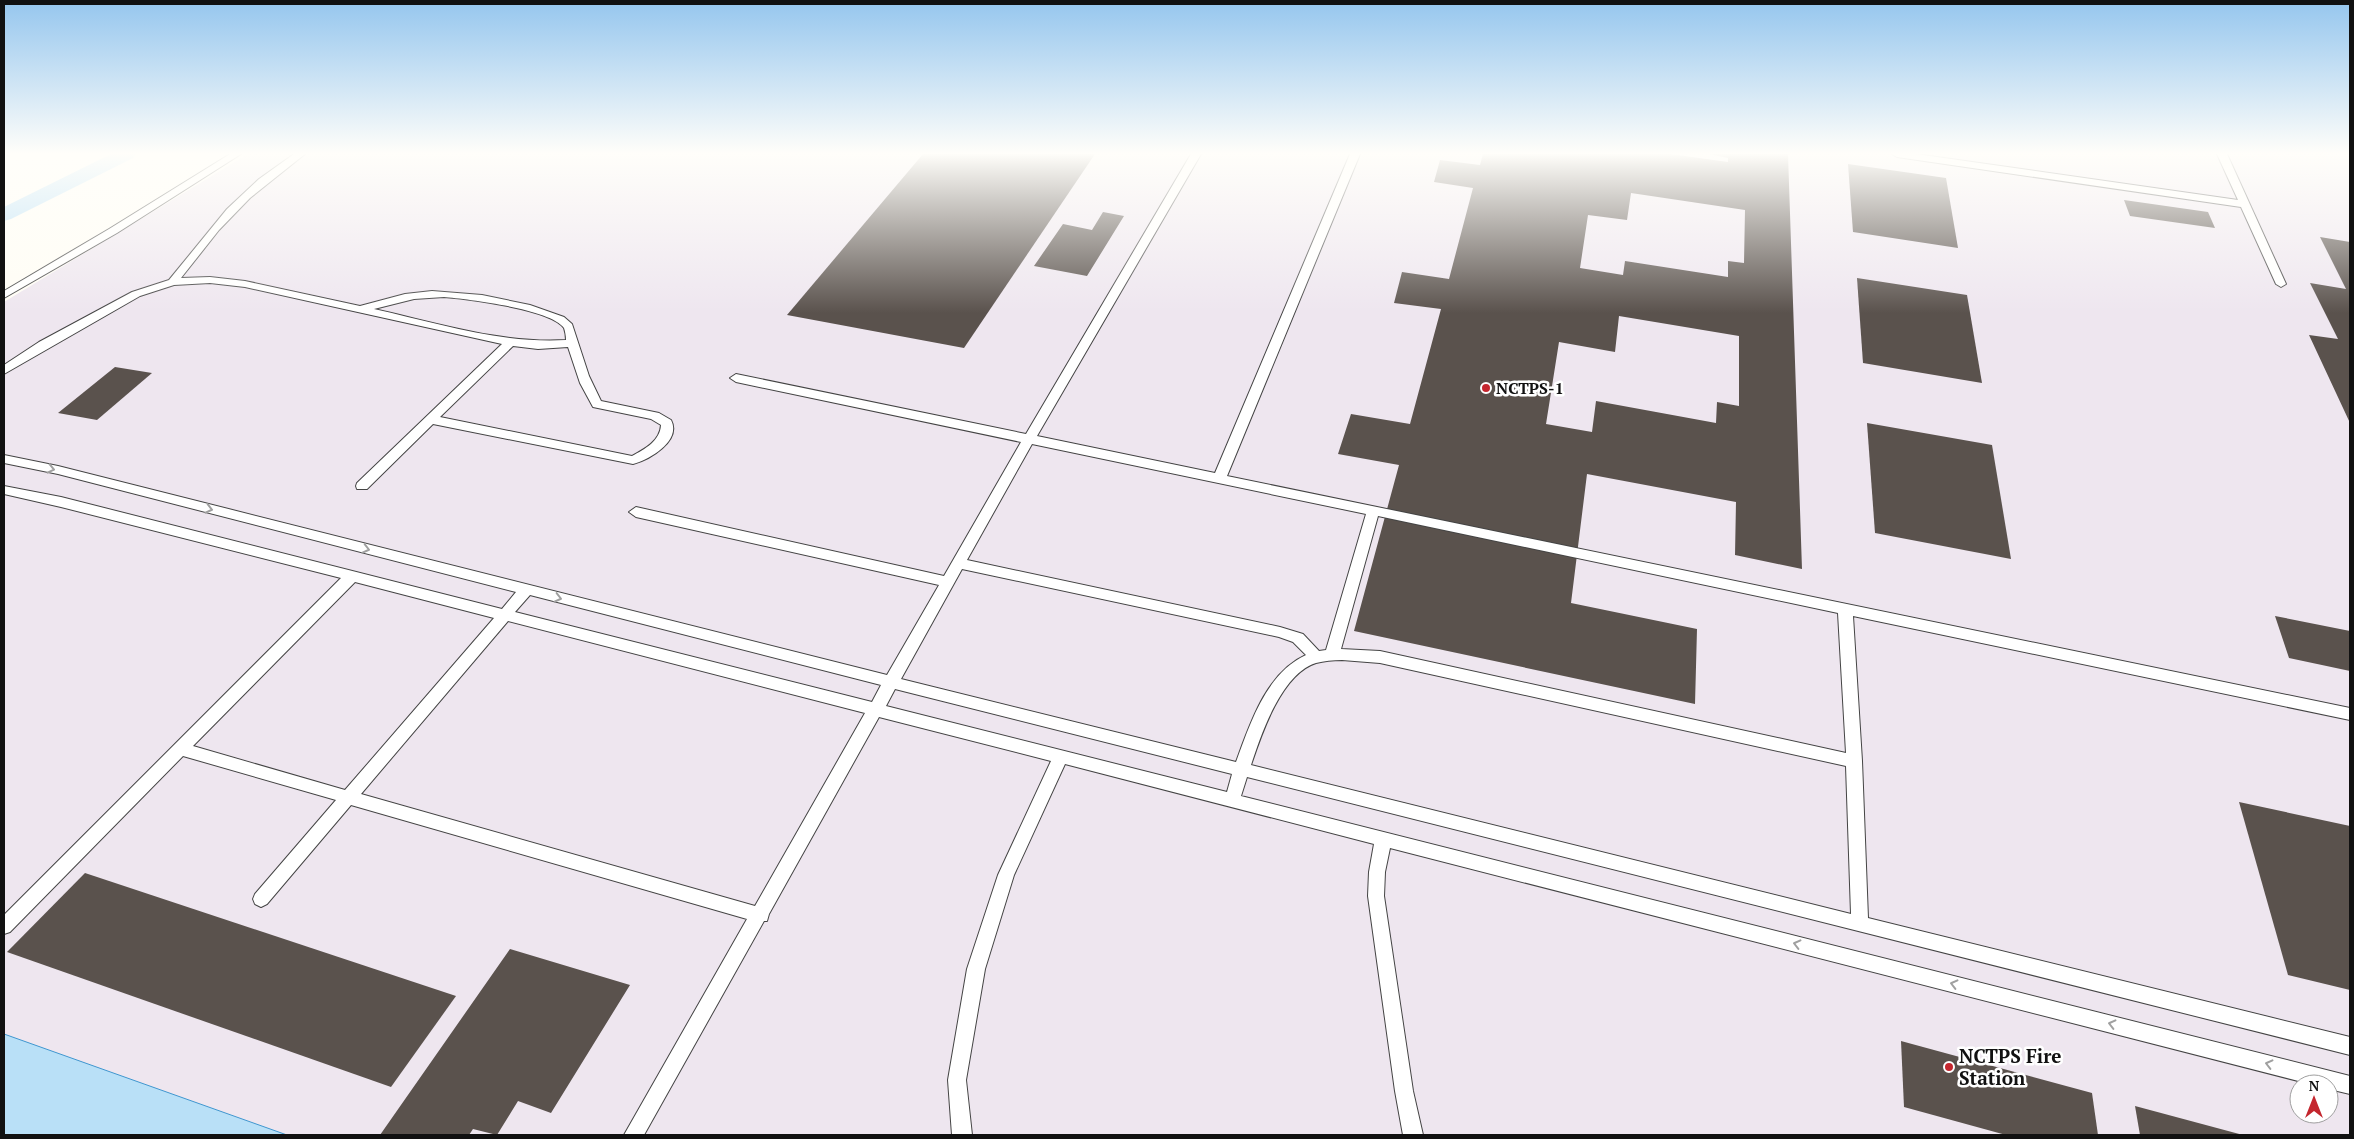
<svg xmlns="http://www.w3.org/2000/svg" width="2354" height="1139" viewBox="0 0 2354 1139" font-family="'PT Serif',serif">
	<style>
		.industrial { fill: #eee6ef; fill-rule: evenodd }
		.water { fill: #b9e0f7; stroke: #3f96cf }
		.lines { fill: none; stroke-linecap: round; stroke-linejoin: round }
		.canal { fill: #b9e0f7; fill-rule: evenodd }
		.building { fill: #5a524d; fill-rule: evenodd }
		.service-casing { stroke: #444; stroke-width: 2 }
		.service { fill: #fff; fill-rule: evenodd }
		.oneway { stroke: #a0a0a0 }
		.poi-dot { fill: #c4262e; stroke: #fff; stroke-width: 2 }
		.labels { text-anchor: middle; stroke-width: 5; stroke-linejoin: round; paint-order: stroke }
		.poi-label { font-size: 16px; font-weight: bold; fill: #111; stroke: #fff; text-anchor: start }
		.near-poi-label { font-size: 19px; font-weight: bold; fill: #111; stroke: #fff; text-anchor: start }
	</style>
	<rect width="100%" height="100%" fill="#fffdf5"/>
	<path class="industrial" d="M248,154H2350V1135H4V302ZM2299,1084H2329V1114H2299Z"/>
	<path class="water" d="M4,1034L287,1135H4Z"/>
	<g class="lines">
		<path class="canal" d="M111,154H136L133,158L11,219L4,221V207Z"/>
	</g>
	<g class="building">
		<path d="M923,154H1095L964,348L787,315Z"/>
		<path d="M1483,154H1670L1728,162V158L1709,154H1788L1802,569L1735,555L1736,502L1587,474L1571,603L1697,629L1695,704L1354,631L1399,465L1338,454L1351,414L1410,424L1441,309L1394,303L1402,272L1449,279L1473,188L1434,182L1440,160L1480,165ZM1631,193L1745,210L1744,263L1728,261V277L1625,261L1623,275L1580,268L1588,215L1627,220ZM1619,316L1739,336V406L1717,402L1716,423L1596,401L1592,432L1546,424L1559,342L1615,352Z"/>
		<path d="M1848,164L1946,178L1958,248L1853,232Z"/>
		<path d="M2124,200L2208,212L2215,228L2130,216Z"/>
		<path d="M1103,212L1124,216L1087,276L1034,266L1063,224L1092,230Z"/>
		<path d="M2320,237L2350,242V423L2309,335L2338,339L2310,283L2346,289Z"/>
		<path d="M1857,278L1967,295L1982,383L1863,363Z"/>
		<path d="M115,367L152,373L97,420L58,413Z"/>
		<path d="M1867,423L1992,445L2011,559L1875,533Z"/>
		<path d="M2275,616L2350,631V671L2289,658Z"/>
		<path d="M2239,802L2350,826V990L2288,975Z"/>
		<path d="M85,873L456,996L391,1087L7,952Z"/>
		<path d="M510,949L630,985L551,1113L518,1101L497,1135L473,1129L469,1135H380Z"/>
		<path d="M1901,1041L2092,1093L2098,1135H2006L1904,1107Z"/>
		<path d="M2135,1106L2243,1135H2140Z"/>
	</g>
	<g class="lines">
		<defs>
			<g id="service">
				<path d="M230,154H241L117,233L4,298V291L109,229Z"/>
				<path d="M294,154H305L250,198L219,230L181,278L210,277L245,281L360,306L405,294L432,291L482,295L530,305L564,317L572,324L589,376L601,401L659,413L671,420C682,441 649,460 633,464L433,424L367,489H357L356,486L357,483L502,344L245,287L210,283L174,285L140,296L4,374V365L39,342L132,292L169,280L227,209L259,179ZM444,297C467,299 551,309 564,328C565,331 566,336 566,340C502,344 437,323 374,309L414,299ZM513,346L538,349L568,347L580,383L593,407L651,419L661,425C660,441 645,449 632,456L440,417Z"/>
				<path d="M1191,154H1201L1037,436L1215,473L1350,154H1360L1227,476L2350,708V720L1853,616L1862,761L1868,918L2350,1037V1055L1247,777L1241,796L2350,1076V1094L2329,1089V1084H2310L1390,848L1385,872L1384,896L1413,1091L1423,1135H1403L1395,1091L1368,896L1369,872L1374,844L1065,764L1014,875L985,969L966,1080L972,1135H952L948,1080L967,969L998,875L1051,761L879,717L769,914L767,921H764L644,1135H624L747,919L351,805L267,904L261,907L255,904L253,899L255,894L336,800L183,756L10,932L4,934V915L341,578L61,507L4,494V486L61,497L502,609L516,592L58,474L4,463V455L58,466L887,675L939,585L636,517L629,512L636,507L944,576L1021,442L736,382L730,378L736,374L1026,434ZM1032,444L1366,514L1326,650L1319,651L1303,634L1280,627L967,560ZM1378,516L1838,613L1846,753L1380,651L1341,649ZM962,569L1279,637L1293,642L1306,655C1266,673 1250,724 1236,762L901,679ZM355,582L494,618L345,790L193,746ZM530,595L881,685L872,702L515,612ZM508,621L865,713L755,906L361,794ZM1342,660L1380,663L1846,766L1851,914L1251,765C1261,735 1281,674 1316,663C1324,661 1333,660 1342,660ZM895,689L1232,774L1227,792L886,706Z"/>
				<path d="M1892,154H1916L2238,200L2217,154H2227L2286,284L2281,287L2276,284L2241,207L1897,157Z"/>
			</g>
		</defs>
		<use href="#service" class="service-casing"/>
		<use href="#service" class="service"/>
	</g>
	<defs><path id="oneway-chevron" d="M-2-3.5L2.5 0L-2 3.5" fill="none" stroke-width="1.6" stroke-linecap="round" stroke-linejoin="round" transform="scale(1.25)"/></defs>
	<g class="oneway">
		<use href="#oneway-chevron" transform="translate(51 469) rotate(13)"/>
		<use href="#oneway-chevron" transform="translate(209 509) rotate(14)"/>
		<use href="#oneway-chevron" transform="translate(366 549) rotate(14)"/>
		<use href="#oneway-chevron" transform="translate(558 598) rotate(14)"/>
		<use href="#oneway-chevron" transform="translate(1797 944) rotate(-166)"/>
		<use href="#oneway-chevron" transform="translate(1954 984) rotate(-166)"/>
		<use href="#oneway-chevron" transform="translate(2112 1024) rotate(-166)"/>
		<use href="#oneway-chevron" transform="translate(2269 1064) rotate(-166)"/>
	</g>
	<linearGradient id="sky" x2="0" y2="1"><stop stop-color="#95c6ee"/><stop offset="0.49" stop-color="#fffefa"/><stop offset="1" stop-color="#fffefa" stop-opacity="0"/></linearGradient>
	<rect width="2354" height="313" fill="url(#sky)"/>
	<g class="poi-dot">
		<circle cx="1486" cy="388" r="5"/>
		<circle cx="1949" cy="1067" r="5"/>
	</g>
	<g class="labels">
		<g class="poi-label">
			<text x="1496" y="394">NCTPS-1</text>
		</g>
		<g class="near-poi-label">
			<text x="1959" y="1063">NCTPS Fire<tspan x="1959" dy="22">Station</tspan></text>
		</g>
	</g>
	<rect width="2354" height="1139" fill="none" stroke="#111111" stroke-width="10"/>
	<g transform="translate(2314 1099)"><circle r="24" fill="#ffffff" stroke="#a0a0a0"/>
	<path d="M0-4L9 19L0 12L-9 19Z" fill="#c4262e"/>
	<text y="-8" font-size="14" font-weight="bold" text-anchor="middle" fill="#111111">N</text>
	</g>
</svg>
